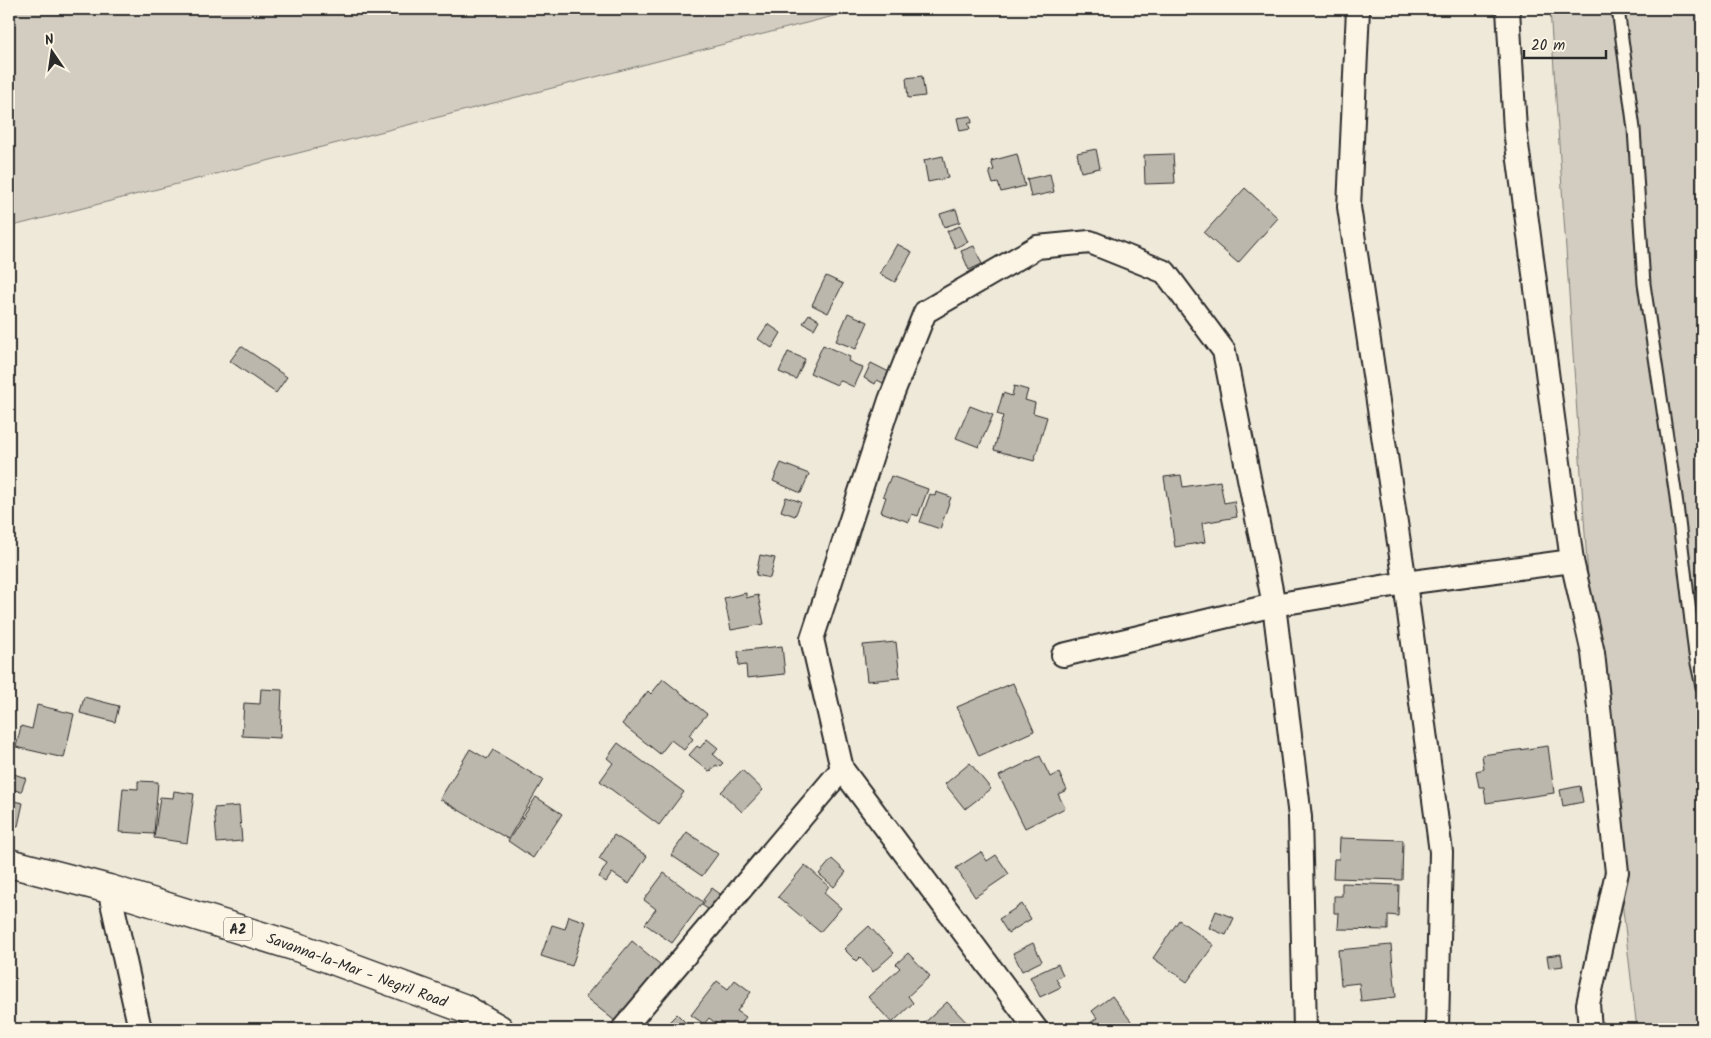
<svg xmlns="http://www.w3.org/2000/svg" width="1711" height="1038" viewBox="0 0 1711 1038" font-family="Kalam,sans-serif">
	<style>
		.green { fill: #d2cdc0; stroke: #7e7c76 }
		.building { fill: #bcb7ac; stroke: #2b2b2b }
		.lines { fill: none; stroke-linecap: round; stroke-linejoin: round }
		.lane-casing { stroke: #2b2b2b; stroke-width: 15 }
		.street-casing { stroke: #2b2b2b; stroke-width: 26 }
		.primary-casing { stroke: #2b2b2b; stroke-width: 31 }
		.lane { stroke: #fcf5e5; stroke-width: 11 }
		.street { stroke: #fcf5e5; stroke-width: 22 }
		.primary { stroke: #fcf5e5; stroke-width: 28 }
		.labels { text-anchor: middle; stroke-width: 4; stroke-linejoin: round; paint-order: stroke }
		.shield { fill: #fcf5e5; stroke: #6a6863; stroke-width: 1 }
		.shield-label { font-size: 14px; font-weight: bold; fill: #2b2b2b }
		.street-label { font-size: 15px; fill: #2b2b2b; stroke: #fcf5e5 }
	</style>
	<rect width="100%" height="100%" fill="#efe9da"/>
	<filter id="ink" filterUnits="userSpaceOnUse"><feTurbulence type="fractalNoise" baseFrequency=".02" numOctaves="2"/><feDisplacementMap in="SourceGraphic" scale="10" xChannelSelector="R" yChannelSelector="G"/><feConvolveMatrix kernelMatrix="1 2 1 2 8 2 1 2 1" color-interpolation-filters="sRGB"/></filter>
	<g filter="url(#ink)">
		<g class="green">
			<path d="M9,9H861L9,227Z"/>
			<path d="M1550,9H1702V1029H1639L1636,1021L1593,653Z"/>
		</g>
		<g class="building">
			<path d="M922,76L925,96L908,98L906,78Z"/>
			<path d="M971,116L972,123H968L970,129L960,131L957,118Z"/>
			<path d="M1096,149L1100,168L1081,172L1077,153Z"/>
			<path d="M1017,154L1025,186L1001,192L998,183L993,184L989,171L994,170L991,161Z"/>
			<path d="M1173,154L1175,183L1145,184L1144,155Z"/>
			<path d="M943,156L948,178L928,182L924,160Z"/>
			<path d="M1050,174L1054,192L1031,197L1027,179Z"/>
			<path d="M1245,188L1278,218L1238,263L1204,233Z"/>
			<path d="M956,209L960,222L944,227L940,214Z"/>
			<path d="M960,226L968,242L955,248L947,231Z"/>
			<path d="M897,244L912,252L895,282L880,274Z"/>
			<path d="M974,246L982,264L969,270L961,251Z"/>
			<path d="M826,276L843,284L828,313L812,305Z"/>
			<path d="M848,313L868,322L856,349L836,341Z"/>
			<path d="M809,314L819,320L814,329L803,323Z"/>
			<path d="M768,324L781,333L772,348L758,339Z"/>
			<path d="M823,345L850,357L848,361L863,368L854,387L839,380L837,385L810,373Z"/>
			<path d="M241,346L287,377L276,393L230,361Z"/>
			<path d="M788,352L805,359L796,379L779,372Z"/>
			<path d="M871,363L889,372L883,383L877,380L875,384L864,378Z"/>
			<path d="M1014,386L1028,390L1025,400L1035,403L1033,413L1047,417L1034,461L994,450L1003,416L997,414L1003,393L1012,396Z"/>
			<path d="M970,406L993,415L979,447L956,438Z"/>
			<path d="M781,463L809,474L801,493L773,481Z"/>
			<path d="M1181,475L1183,487L1220,481L1224,503L1234,501L1237,517L1202,523L1205,542L1175,547L1164,477Z"/>
			<path d="M891,476L928,489L918,516L912,514L909,522L881,512L886,497L883,496Z"/>
			<path d="M936,492L951,497L940,529L920,522L930,494L935,496Z"/>
			<path d="M786,497L801,502L795,516L781,511Z"/>
			<path d="M760,555L775,558L770,578L756,575Z"/>
			<path d="M746,593V598L758,595L764,624L731,630L724,598Z"/>
			<path d="M896,642L900,678L867,681L863,645Z"/>
			<path d="M782,646L785,674L747,678L746,665L739,666L738,651Z"/>
			<path d="M663,679L707,714L689,735L693,739L684,750L671,740L660,754L622,724L648,691L651,694Z"/>
			<path d="M1013,683L1034,731L979,756L957,707Z"/>
			<path d="M261,689L282,690L280,738L242,736L244,703L260,704Z"/>
			<path d="M84,697L119,706L115,722L80,713Z"/>
			<path d="M37,705L74,714L64,758L16,747L21,726L32,729Z"/>
			<path d="M707,739L718,748L713,754L723,763L719,767L716,765L710,772L689,755L697,746L700,748Z"/>
			<path d="M618,743L684,792L659,825L600,781L613,763L607,758Z"/>
			<path d="M1548,746L1554,793L1486,803L1484,787H1479L1476,771L1484,769L1482,755Z"/>
			<path d="M470,749L487,759L493,750L543,780L508,839L440,799Z"/>
			<path d="M1040,756L1050,777L1059,773L1067,790L1058,794L1065,808L1025,828L999,776Z"/>
			<path d="M970,763L991,789L965,809L945,784Z"/>
			<path d="M742,770L763,790L742,812L721,792Z"/>
			<path d="M11,773L26,778L21,792L9,788V781Z"/>
			<path d="M138,781L158,782L154,834L119,832L123,788L138,789Z"/>
			<path d="M1580,786L1583,802L1563,806L1560,790Z"/>
			<path d="M174,791L194,794L187,843L154,838L160,797L173,798Z"/>
			<path d="M536,797L562,814L533,858L508,841Z"/>
			<path d="M9,800L23,803L18,826L9,824Z"/>
			<path d="M239,806L242,841L217,843L214,808Z"/>
			<path d="M687,832L718,854L702,876L671,855Z"/>
			<path d="M614,835L647,856L629,884L612,873L606,882L599,877L607,864L599,859Z"/>
			<path d="M1340,838L1403,840L1402,880L1333,878L1334,859H1339Z"/>
			<path d="M981,852L987,861L996,855L1009,874L975,897L956,868Z"/>
			<path d="M832,859L846,872L834,887L819,874Z"/>
			<path d="M805,865L829,886L824,893L841,908L820,932L778,897Z"/>
			<path d="M664,873L703,902L672,943L645,924L656,909L644,900Z"/>
			<path d="M1342,883L1399,885L1398,916L1388,915V930L1338,929L1339,913H1334V896H1342Z"/>
			<path d="M712,888L727,899L716,915L702,905L705,901L703,900Z"/>
			<path d="M1022,904L1031,919L1008,933L999,919Z"/>
			<path d="M1216,911L1234,918L1226,935L1209,928Z"/>
			<path d="M569,916L586,922L572,966L541,956L552,925L565,929Z"/>
			<path d="M1179,920L1214,945L1187,982L1153,958Z"/>
			<path d="M869,926L894,953L873,972L860,957L856,961L844,949Z"/>
			<path d="M632,941L662,966L615,1021L585,997Z"/>
			<path d="M1033,943L1042,961L1022,971L1013,953Z"/>
			<path d="M1391,945L1396,997L1361,1001L1359,983L1341,985L1338,950Z"/>
			<path d="M908,953L930,976L908,996L913,1003L892,1023L868,997L900,968L896,964Z"/>
			<path d="M1561,954L1563,966L1549,968L1547,956Z"/>
			<path d="M1058,964L1063,975L1056,979L1061,987L1040,997L1030,977Z"/>
			<path d="M735,980L751,992L737,1011L746,1017L737,1029H723L709,1018L704,1024L691,1015L717,981L728,989Z"/>
			<path d="M1112,996L1137,1029H1082L1097,1018L1092,1011Z"/>
			<path d="M947,1002L973,1029H918Z"/>
			<path d="M677,1014L692,1029H662Z"/>
		</g>
		<g class="lines">
			<defs>
				<path id="lane" d="M1618,9L1634,129L1644,284L1676,497L1695,654L1702,687"/>
				<g id="street">
					<path d="M1358,9L1349,207L1405,583L1441,852L1437,1029"/>
					<path d="M1508,9L1515,130L1572,561L1593,653L1617,872L1588,1004L1590,1029"/>
					<path d="M1063,655L1274,605L1405,583L1572,561"/>
					<path d="M842,769L1036,1029"/>
					<path d="M109,889L140,1029"/>
					<path d="M623,1029L842,769L812,639L890,400L925,312L1037,247L1090,242L1165,272L1224,351L1274,605L1300,817L1305,1029"/>
				</g>
				<path id="primary" d="M9,863L109,889L300,948L463,1008L499,1029"/>
			</defs>
			<use href="#lane" class="lane-casing"/>
			<use href="#street" class="street-casing"/>
			<use href="#primary" class="primary-casing"/>
			<use href="#lane" class="lane"/>
			<use href="#street" class="street"/>
			<use href="#primary" class="primary"/>
		</g>
	</g>
	<g class="labels">
		<rect class="shield" x="224" y="917.5" width="28" height="23" rx="4"/>
		<g class="shield-label">
			<text x="238" y="934">A2</text>
		</g>
		<g class="street-label">
			<text transform="translate(357 970) rotate(20)" y="5">Savanna-la-Mar - Negril Road</text>
		</g>
	</g>
	<rect width="1711" height="1038" fill="none" stroke="#fcf5e5" stroke-width="30"/>
	<rect x="15" y="15" width="1681" height="1008" fill="none" stroke="#2b2b2b" stroke-width="2" filter="url(#ink)"/>
	<g transform="translate(52 52) rotate(347)" stroke="#fcf5e5" stroke-width="4" paint-order="stroke">
	<path d="M0-4L9 19L0 12L-9 19Z" fill="#2b2b2b"/>
	<text y="-8" font-size="14" font-weight="bold" text-anchor="middle" fill="#2b2b2b">N</text>
	</g>
	<path d="M1524 50v8h82v-8" fill="none" stroke="#2b2b2b" stroke-width="2.5"/>
	<text x="1531" y="50" font-size="15" fill="#2b2b2b" stroke="#fcf5e5" stroke-width="4" paint-order="stroke">20 m</text>
</svg>
